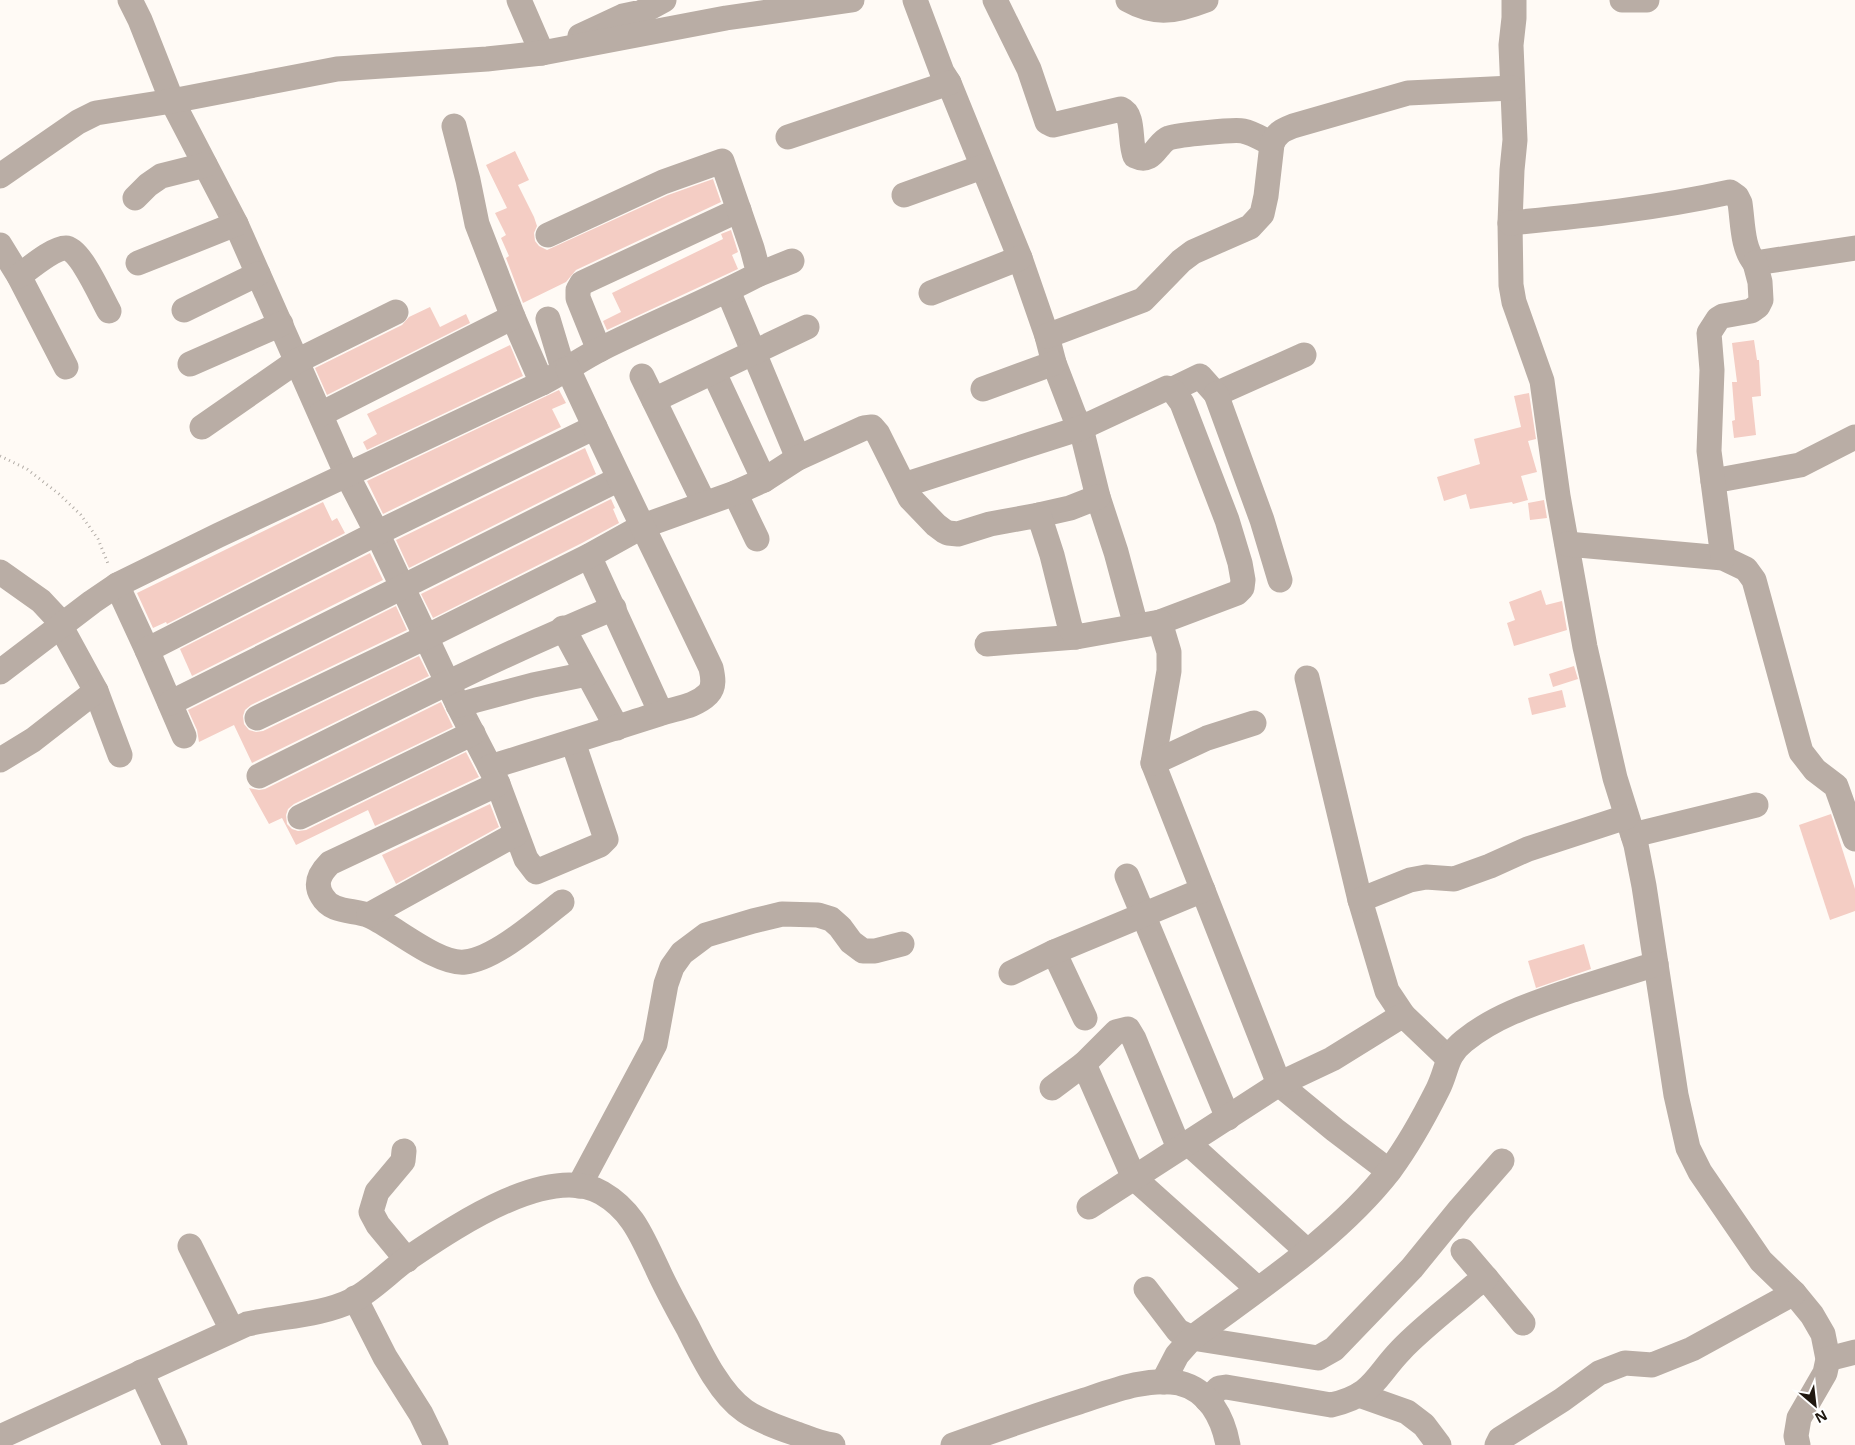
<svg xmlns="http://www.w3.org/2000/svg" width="1855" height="1445" viewBox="0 0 1855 1445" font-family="'Open Sans',sans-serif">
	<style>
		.building { fill: #f4cdc4 }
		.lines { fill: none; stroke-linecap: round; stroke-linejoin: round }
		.path { stroke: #b3ada7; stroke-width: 3; stroke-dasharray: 1 4; stroke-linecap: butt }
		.minor { stroke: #b9ada5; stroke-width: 25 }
	</style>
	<rect width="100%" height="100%" fill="#fffaf5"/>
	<g class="building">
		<path d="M515,151L529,180L518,185L534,217L537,226L534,233L535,241L539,246L547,250L668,195L713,179L721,202L576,270L566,282L523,303L506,258L509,256L501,238L506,235L495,213L507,208L486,165Z"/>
		<path d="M731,230L738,252L732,255L738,269L607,330L603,321L621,312L612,293L723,239L721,234Z"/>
		<path d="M430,307L440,327L466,314L470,323L327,395L315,368L402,325L409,317Z"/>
		<path d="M1754,340L1757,360H1759L1761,396L1752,397L1756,435L1734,438L1732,421L1735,420L1732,382H1737L1732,343Z"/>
		<path d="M510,345L523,376L367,450L363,442L377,434L367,414Z"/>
		<path d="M559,390L566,403L552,409L561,427L383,514L367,481Z"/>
		<path d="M1529,393L1536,439L1528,441L1537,472L1521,476L1528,500L1513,504L1512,502L1470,509L1466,494L1444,501L1437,477L1480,464L1474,439L1521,427L1514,396Z"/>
		<path d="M585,448L596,474L409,568L396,540Z"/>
		<path d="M611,499L615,508L613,509L619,523L582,543L433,618L421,594Z"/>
		<path d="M1544,500L1547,518L1530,520L1528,503Z"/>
		<path d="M323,502L332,521L337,518L345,533L167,624L166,622L153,628L137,593Z"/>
		<path d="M370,553L383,580L192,676L180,649Z"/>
		<path d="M1541,590L1546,605L1562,601L1567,630L1514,646L1507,623L1515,620L1509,602Z"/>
		<path d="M396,606L407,630L251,705L245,710L243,716L244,724L249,730L256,732L263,731L419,656L429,676L252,763L234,725L199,742L197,730L188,710Z"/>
		<path d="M1574,666L1578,679L1553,687L1549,674Z"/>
		<path d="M1562,690L1566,707L1532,715L1528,698Z"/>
		<path d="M441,702L453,727L294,804L288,809L286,815L287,824L292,829L298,831L306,830L466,752L479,777L375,826L368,810L296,845L282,818L269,824L249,788L259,790L265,789Z"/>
		<path d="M490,804L499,827L396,884L382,855Z"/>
		<path d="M1831,814L1855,889V911L1830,920L1799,825Z"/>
		<path d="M1584,944L1591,969L1536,988L1528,961Z"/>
	</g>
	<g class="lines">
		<path class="path" d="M0,456L27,469L59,494L81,515L98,539L109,566"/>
		<g class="minor">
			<path d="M130,0L140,20L172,101L236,224L347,475L377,533L458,705L490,767L498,784L526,859L536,872L600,845L606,839L573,742"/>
			<path d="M519,0L542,53"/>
			<path d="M915,0L942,72L949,83L1020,258L1047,336L1054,363L1074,415L1081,428L1098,497L1116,552L1136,626"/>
			<path d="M995,0L1029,69L1047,122L1053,125L1121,109C1135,115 1129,142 1135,156C1154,165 1156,143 1169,138C1178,135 1234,129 1243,131C1253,133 1262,139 1272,144"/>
			<path d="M1128,0C1156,16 1177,11 1206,0"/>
			<path d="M1514,0V18L1511,45L1515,140L1512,170L1510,223L1511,285L1514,302L1542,381L1558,496L1585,647L1615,778L1636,845L1644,886L1676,1095L1688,1148L1700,1172L1761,1261L1794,1293L1812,1315L1823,1334L1828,1359L1825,1373L1799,1418L1796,1436L1798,1445"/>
			<path d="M1622,0H1647"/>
			<path d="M580,36L623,16L642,12L664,0"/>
			<path d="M454,126L468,180L477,224L513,317L542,383"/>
			<path d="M788,137L949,83"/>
			<path d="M0,176L78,122L96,113L172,101L337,69L487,59L542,53L726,18L852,0"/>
			<path d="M904,195L982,167"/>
			<path d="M135,198L148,185L161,176L205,165"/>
			<path d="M1510,223C1584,216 1658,208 1730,192L1737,197L1740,203C1743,223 1742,248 1755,263L1855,248"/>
			<path d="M0,245L19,276L66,367"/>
			<path d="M138,263L236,224"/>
			<path d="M759,274L792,261"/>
			<path d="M19,276C30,268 53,248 66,248C80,248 102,299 109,311"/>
			<path d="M728,291L798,458"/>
			<path d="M931,293L1020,258"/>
			<path d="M184,310L258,274"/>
			<path d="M548,319L564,372"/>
			<path d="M1047,336L1143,300L1181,261L1193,252L1250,227L1262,214L1266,196L1272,144C1276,133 1283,130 1293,126L1408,93L1512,88"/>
			<path d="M599,350L578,298V290L582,283L739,210"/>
			<path d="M190,364L281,324"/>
			<path d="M714,373L764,480"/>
			<path d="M642,376L704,503"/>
			<path d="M983,389L1054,363"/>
			<path d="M1171,390L1200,376L1216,394L1304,355"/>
			<path d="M1216,394L1262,520L1280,580"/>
			<path d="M654,400L807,327"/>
			<path d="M321,414L513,317"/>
			<path d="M202,427L297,361L396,312"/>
			<path d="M1713,481L1800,465L1855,437"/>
			<path d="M904,485L1081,428L1167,388L1174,392L1182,403L1227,520L1240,563L1243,580L1242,588L1237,593L1160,622"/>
			<path d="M735,493L757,539"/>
			<path d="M1039,515L1070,508L1098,497"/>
			<path d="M1567,544L1723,558L1746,569L1754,580L1801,752L1815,770L1836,786L1855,839"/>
			<path d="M589,556L661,713"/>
			<path d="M1723,558L1709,451L1712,370L1709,333L1718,319L1723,316L1751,311L1758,306L1761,300L1760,282L1755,263"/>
			<path d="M0,572L41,601L55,616L96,691L120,755"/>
			<path d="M117,585L147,650L184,736"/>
			<path d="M563,628L617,728"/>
			<path d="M987,644L1076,637"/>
			<path d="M147,650L377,533L595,427"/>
			<path d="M0,672L92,602L117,585L219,535L542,383C562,373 581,359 601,349C653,323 708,301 759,274L752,248L722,161L663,182L548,235"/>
			<path d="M1307,678L1360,900L1387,991L1403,1015"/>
			<path d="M170,703L619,479"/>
			<path d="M458,705L533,685L587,674"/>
			<path d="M257,718L426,637L589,556L643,526L735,493L764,480L798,458L864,428L872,427L878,434L910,498L936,525L944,531L948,533L958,534L990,524L1039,515L1052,555L1070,627L1076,637L1160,622L1169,652V671L1153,763L1279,1084L1335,1130L1389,1171"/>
			<path d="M0,760L33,740L96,691"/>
			<path d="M1153,763L1207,738L1254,723"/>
			<path d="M490,767C546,750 602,732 659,714C676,708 695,707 708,694C715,687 713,677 711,668C664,569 614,470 568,369"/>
			<path d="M259,776C376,718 493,658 614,608"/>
			<path d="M498,784L330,863C320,873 314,883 322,896C332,914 354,909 370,916C396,928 438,965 465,962C495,959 538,921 562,902"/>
			<path d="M300,817L473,733"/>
			<path d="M1633,835L1756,805"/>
			<path d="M1127,876L1228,1118"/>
			<path d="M1360,900L1410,880L1426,877L1454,879L1490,866L1528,849L1626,817"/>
			<path d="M369,915L516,834"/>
			<path d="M1054,952L1085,1018"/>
			<path d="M1011,973L1054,952L1203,890"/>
			<path d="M1084,1064L1134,1178L1258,1289"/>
			<path d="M1052,1088L1084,1064L1116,1032L1128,1029L1134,1039L1179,1148"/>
			<path d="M1188,1143L1307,1251"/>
			<path d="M404,1151L403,1161L377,1192L371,1212L378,1225L407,1260"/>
			<path d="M579,1186L655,1044L666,984L672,967L682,953L706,935L753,921L782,914L818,915L831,919L840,927L851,942L863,951H875L902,944"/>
			<path d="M1089,1207L1279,1084L1332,1059L1403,1015L1448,1058"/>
			<path d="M190,1246L232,1330"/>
			<path d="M1486,1278L1523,1323"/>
			<path d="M1146,1289L1178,1331L1192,1338L1318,1358L1334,1349L1412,1268L1460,1209L1502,1161"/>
			<path d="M355,1298L385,1357L421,1414L436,1445"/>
			<path d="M1828,1359L1855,1352"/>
			<path d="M141,1372L175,1445"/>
			<path d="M1163,1382L1177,1355L1192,1338C1259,1288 1338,1237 1390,1170C1410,1143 1423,1119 1438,1089C1448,1069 1445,1056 1464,1041C1496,1015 1535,1003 1573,990C1601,981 1628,973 1656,964"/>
			<path d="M1359,1395L1407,1412L1424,1425L1439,1445"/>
			<path d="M1207,1400L1219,1388L1226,1387L1331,1405C1374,1395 1374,1378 1401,1350C1423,1327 1450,1307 1474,1286L1486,1278L1463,1251"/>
			<path d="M0,1437L247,1324C282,1316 320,1316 353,1300C372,1290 389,1272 407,1259C452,1229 548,1162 602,1193C633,1211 642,1237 657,1268C666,1288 677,1308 688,1328C701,1354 720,1394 745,1411C758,1420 782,1429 797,1434C808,1438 821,1444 833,1445"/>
			<path d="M953,1445C995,1430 1037,1415 1079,1402C1110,1392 1146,1377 1179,1383C1209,1390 1223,1418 1228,1445"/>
			<path d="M1497,1445L1500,1439L1562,1400L1599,1373L1625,1363L1652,1365L1692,1349L1794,1293"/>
		</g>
	</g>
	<g transform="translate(1815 1405) rotate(152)" stroke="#ffffff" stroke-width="4" paint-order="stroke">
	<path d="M0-4L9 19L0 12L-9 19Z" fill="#1f170f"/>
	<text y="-8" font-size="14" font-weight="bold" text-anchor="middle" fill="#1f170f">N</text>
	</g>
</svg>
